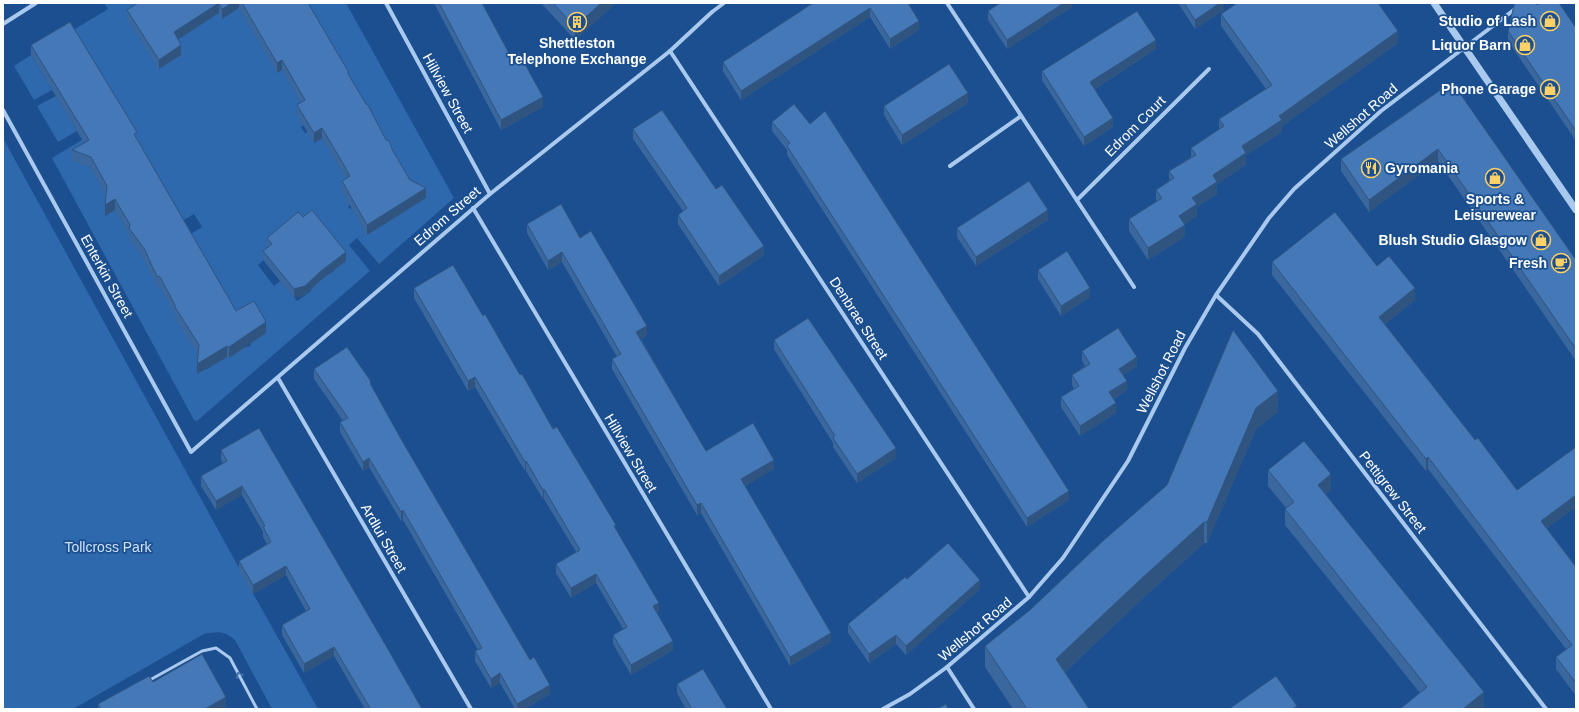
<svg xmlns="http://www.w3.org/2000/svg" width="1579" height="712" viewBox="0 0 1579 712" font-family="Arial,sans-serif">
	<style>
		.green { fill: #2e69ad; fill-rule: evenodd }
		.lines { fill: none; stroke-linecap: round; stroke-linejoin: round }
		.service { stroke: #a9c9ee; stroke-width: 3 }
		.pedestrian { stroke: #a9c9ee; stroke-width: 3.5 }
		.minor { stroke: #a9c9ee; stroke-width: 4 }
		.tertiary { stroke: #a9c9ee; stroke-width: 7 }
		.wall { fill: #3a679d }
		.shaded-wall { fill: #305480 }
		.building { fill: #4478b7; stroke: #305480 }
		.oneway { stroke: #4674ac }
		.labels { text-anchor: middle; stroke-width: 3.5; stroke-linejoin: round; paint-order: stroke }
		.poi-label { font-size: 14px; font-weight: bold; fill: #fff; stroke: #1b4f8f; text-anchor: end }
		.street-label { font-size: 14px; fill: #fff; stroke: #1b4f8f }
		.park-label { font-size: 14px; fill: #cfe3fa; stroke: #1b4f8f }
	</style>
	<rect width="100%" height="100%" fill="#1b4f8f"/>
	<g class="green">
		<path d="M104,3H346L454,198L379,264L357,238L349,245L370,271L197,421L194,420L52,158L120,117L70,32L108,9ZM305,110L322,138L314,143L308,132L305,133L301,127L304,125L298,115ZM343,172L387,222L385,224L378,226L358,219L352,208L350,209L348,206L350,205V186ZM194,214L202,227L187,236L137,248L129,239V234L180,222ZM272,253L340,264L333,272L330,273L312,287L311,291L297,301L280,281L274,286L258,265ZM175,315L251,342V345L248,347L245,346L229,357H227L207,369Z"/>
		<path d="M31,55L52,90L34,100L14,66Z"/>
		<path d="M56,96L77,131L58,142L37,106Z"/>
		<path d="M3,138L250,588L318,709H272L235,640C225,631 217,631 204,634L73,709H3Z"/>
	</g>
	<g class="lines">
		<path class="service" d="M148,681L202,651L216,648L230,658L257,709"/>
		<path class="pedestrian" d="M712,12L724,3"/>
		<g class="minor">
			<path d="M386,3L490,194"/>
			<path d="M947,3L1134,287"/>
			<path d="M3,24L36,3"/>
			<path d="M670,51L1029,597"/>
			<path d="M3,110L191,452L490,194L670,51L712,12"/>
			<path d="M950,166L1021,116"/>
			<path d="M1077,200L1209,69"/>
			<path d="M473,208L771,709"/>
			<path d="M1216,295L1258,334L1546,709"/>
			<path d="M278,378L471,709"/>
			<path d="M947,667L974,709"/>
			<path d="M883,709L910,694L947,667L1029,597L1063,558L1128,461L1185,348L1216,295L1269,218L1294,189L1381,111L1523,3"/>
		</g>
		<path class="tertiary" d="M1434,3L1576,210"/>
	</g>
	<g class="wall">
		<path d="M138,3H308L348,75L410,180L426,198L367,235L342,191V181L346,179L334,158L322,138L314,143L297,115V105L301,103L282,70L277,73L239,8L222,19L219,13L178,39L181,55L159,69L127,19V10Z"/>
		<path d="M434,3H482L511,57L543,107L501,130Z"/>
		<path d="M541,3H616L575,40Z"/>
		<path d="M813,3H908L919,30L890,49L870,17L741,100L723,71V62Z"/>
		<path d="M1072,3V7L1007,49L988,20V11Z"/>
		<path d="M1178,3H1224V10L1195,29Z"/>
		<path d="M1537,5L1576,28V141L1508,41V31Z"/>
		<path d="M1221,14L1398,43L1282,126V132L1246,155V165L1217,184V194L1197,207V216L1184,224L1185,237L1148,260L1129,231V219L1156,202V190L1169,181V171L1191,157V148L1219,130V119L1266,89L1221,26Z"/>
		<path d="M31,45L137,138L236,311L266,333L229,358L227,357L197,374L198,355L175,318V314L160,287H157L153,279L145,261L129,239V235L115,210L105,216L106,195L91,168L72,161V150L84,143L31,55Z"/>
		<path d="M1156,49L1095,89L1113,127L1084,146L1042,80V71Z"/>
		<path d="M1452,82L1576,260V361L1438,161L1369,212L1341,171V159Z"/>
		<path d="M968,103L902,145L884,115V106Z"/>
		<path d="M794,104L1069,500L1027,527L787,155V150L772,131V122Z"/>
		<path d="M633,129L716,189L764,255L719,286L678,224V215L683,211L633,139Z"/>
		<path d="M1048,220L976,266L957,237V228Z"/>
		<path d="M527,224L580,238L647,335L641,339L706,451L774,469L745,486L831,642L790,666L701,513L697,515L612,369V359L617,357L562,262L548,270L527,233Z"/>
		<path d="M267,238L346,261L321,280L305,295L294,298L263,260V251L267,248Z"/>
		<path d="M1272,262L1377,266L1415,300L1385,324L1475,440L1517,490L1576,447V507L1547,528L1576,567V696L1556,669V657L1566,649L1428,469L1426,471L1272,275Z"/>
		<path d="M1038,270L1090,297L1061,316L1038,279Z"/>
		<path d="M414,288L483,316L616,529L659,612L657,613L673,650L631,675L613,644V635L623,629L596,583L571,598L556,573V564L576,552L544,499H543L526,471H525L475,387L468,391L414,298Z"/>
		<path d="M774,340L896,458L857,483L833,447V443L774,349Z"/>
		<path d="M1082,351L1137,366L1123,375L1127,390L1114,399L1116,413L1080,436L1061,407V397L1074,389L1072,385V375L1085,366L1082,361Z"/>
		<path d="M314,369L371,385L401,439L550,694L525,709H515L500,683L491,688L475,661V651L478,650L403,520L401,521L369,467L363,471L340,432V422L343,421L314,379Z"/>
		<path d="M1278,412L1256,429L1207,543H1204L1141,600L1065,672L1089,709H1013L985,667V646L1030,610L1104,540Z"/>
		<path d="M221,450L422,709H365L334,656L304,673L282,635V625L306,611L286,575L253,594L239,570V561L267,544L263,537V532L242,495L216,510L201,486V476L223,464L221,460Z"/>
		<path d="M1268,470L1331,490L1325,494L1484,708L1482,709H1400L1420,693L1285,525V509L1286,508L1268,486Z"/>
		<path d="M907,579L980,589L906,655L896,644L869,663L848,633V624Z"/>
		<path d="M153,682L226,709H98V704Z"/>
		<path d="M677,684L727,709H686L677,693Z"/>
	</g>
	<g class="shaded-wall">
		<path d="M219,3V13L174,42V32Z"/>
		<path d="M232,3H239V8L222,19V9Z"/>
		<path d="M601,3H616L575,40V27Z"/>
		<path d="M1064,3H1072V7L1007,49V40Z"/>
		<path d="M1220,3H1224V10L1195,29V20Z"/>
		<path d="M870,8V17L741,100V91Z"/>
		<path d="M919,21V30L890,49V39Z"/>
		<path d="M1398,31V43L1282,126V132L1246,155V165L1217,184V194L1197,207V216L1179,228V216L1192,198L1213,175L1242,146L1279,116Z"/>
		<path d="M1156,40V49L1090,92V82Z"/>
		<path d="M181,45V55L159,69V60Z"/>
		<path d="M282,60V70L277,73V63Z"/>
		<path d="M968,93V103L902,145V135Z"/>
		<path d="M543,97V107L501,130V120Z"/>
		<path d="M1113,118V127L1084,146V137Z"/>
		<path d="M322,128V138L314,143V133Z"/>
		<path d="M1438,149V161L1369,212V200Z"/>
		<path d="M426,188V198L367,235V225Z"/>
		<path d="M115,199V210L105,216V205Z"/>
		<path d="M1048,210V220L976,266V257Z"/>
		<path d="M1185,225V237L1148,260V248Z"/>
		<path d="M764,246V255L719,286V276Z"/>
		<path d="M346,252V261L321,280L305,295L294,298V289L321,271Z"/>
		<path d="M562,252V262L548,270V261Z"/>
		<path d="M1090,288V297L1061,316V306Z"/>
		<path d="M1415,288V300L1379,329V317Z"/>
		<path d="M266,322V333L229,358V347Z"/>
		<path d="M647,326V335L636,342V332Z"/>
		<path d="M227,346V357L197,374V364Z"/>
		<path d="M1137,357V366L1119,378V369Z"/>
		<path d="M475,377V387L468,391V381Z"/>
		<path d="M1127,381V390L1109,402V392Z"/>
		<path d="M1278,391V412L1256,429L1207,543V522L1256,408Z"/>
		<path d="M1116,403V413L1080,436V426Z"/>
		<path d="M896,448V458L857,483V474Z"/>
		<path d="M1428,457V469L1426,471V459Z"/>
		<path d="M369,458V467L363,471V462Z"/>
		<path d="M774,460V469L741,489V479Z"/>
		<path d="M526,461V471H525V462Z"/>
		<path d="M1331,474V490L1318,501V485Z"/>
		<path d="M242,486V495L216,510V501Z"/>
		<path d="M544,489V499H543V490Z"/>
		<path d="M1069,491V500L1027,527V518Z"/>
		<path d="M1576,495V507L1541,533V521Z"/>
		<path d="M701,503V513L697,515V505Z"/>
		<path d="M403,510V520L401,521V512Z"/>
		<path d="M1204,522V543L1141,600L1056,680V659L1141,579Z"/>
		<path d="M286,566V575L253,594V585Z"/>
		<path d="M596,574V583L571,598V588Z"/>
		<path d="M980,580V589L906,655V646Z"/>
		<path d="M659,603V612L653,616V606Z"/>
		<path d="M831,633V642L790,666V657Z"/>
		<path d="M896,635V644L869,663V654Z"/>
		<path d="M673,641V650L631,675V665Z"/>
		<path d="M334,647V656L304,673V664Z"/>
		<path d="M500,673V683L491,688V679Z"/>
		<path d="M550,685V694L525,709H517V704Z"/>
		<path d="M1484,692V708L1482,709H1463Z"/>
		<path d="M226,697V709H205Z"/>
	</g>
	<g class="building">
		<path d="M138,3H232L222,9L219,3L174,32L181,45L159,60L127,10Z"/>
		<path d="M242,3H308L348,71V74L366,104L368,105L373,115L386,140L389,141L393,151L410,180L426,188L367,225L342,181L350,176L334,148L322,128L314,133L297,105L305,100L282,60L277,63Z"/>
		<path d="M439,3H482L511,57L519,53L543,97L501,120Z"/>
		<path d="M553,3H601L575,27Z"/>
		<path d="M813,3H908L919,21L890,39L870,8L741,91L723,62Z"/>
		<path d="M1000,3H1064L1007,40L988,11Z"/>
		<path d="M1184,3H1220L1195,20Z"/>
		<path d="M1237,3H1378L1398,31L1279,116L1282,120L1242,146L1246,153L1213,175L1217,182L1192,198L1197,204L1179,216L1185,225L1148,248L1129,219L1162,198L1156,190L1174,178L1169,171L1196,155L1191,148L1224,126L1219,119L1272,85L1221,14Z"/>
		<path d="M1516,3H1536L1537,5L1539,3H1559L1576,28V131L1508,31L1514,5Z"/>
		<path d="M1137,11L1156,40L1090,82L1113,118L1084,137L1042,71Z"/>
		<path d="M70,22L137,132L134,134L236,311L254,301L266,322L229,347L227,346L197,364L199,345L175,307V305L160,277L157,276L153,268L145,250L129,228L130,225L115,199L105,205L107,186L91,157L72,150L89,140L31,45Z"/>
		<path d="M949,64L968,93L902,135L884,106Z"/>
		<path d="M1452,82L1576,260V349L1438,149L1369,200L1341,159Z"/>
		<path d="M794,104L810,124L825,111L1069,491L1027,518L787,146L790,143L772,122Z"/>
		<path d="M662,110L716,189L722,185L764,246L719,276L678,215L687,208L633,129Z"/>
		<path d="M1029,181L1048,210L976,257L957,228Z"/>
		<path d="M561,204L580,238L591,231L647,326L636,332L706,451L753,423L774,460L741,479L831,633L790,657L701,503L697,505L612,359L621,354L562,252L548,261L527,224Z"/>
		<path d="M312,210L346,252L321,271L305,286L294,289L263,251L272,244L267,238L298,212L303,217Z"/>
		<path d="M1335,212L1377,266L1389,256L1415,288L1379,317L1475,440L1478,438L1517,490L1576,447V495L1541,521L1576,567V683L1556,657L1572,645L1428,457L1426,459L1272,262Z"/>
		<path d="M1067,251L1090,288L1061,306L1038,270Z"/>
		<path d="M453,265L483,316L485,314L520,375L522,374L553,429L557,427L616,525L614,526L659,603L653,606L673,641L631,665L613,635L627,627L596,574L571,588L556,564L580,550L544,489L543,490L526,461L525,462L475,377L468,381L414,288Z"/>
		<path d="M808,318L896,448L857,474L833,438L835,436L774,340Z"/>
		<path d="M1118,328L1137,357L1119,369L1127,381L1109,392L1116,403L1080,426L1061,397L1079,386L1072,375L1090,364L1082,351Z"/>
		<path d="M1233,330L1278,391L1256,408L1207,522H1204L1141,579L1056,659L1089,709H1027L985,646L1030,610L1104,540L1167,485Z"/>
		<path d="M347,347L370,380L371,385L401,439L530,660L534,657L550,685L517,704L500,673L491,679L475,651L482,648L403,510L401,512L369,458L363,462L340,422L348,418L314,369Z"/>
		<path d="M259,428L385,644L422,709H367L370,708L334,647L304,664L282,625L310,609L286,566L253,585L239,561L271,542L263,527L265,526L242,486L216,501L201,476L227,461L221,450Z"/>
		<path d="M1304,441L1331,474L1318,485L1484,692L1463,709H1400L1427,687L1285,509L1294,502L1268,470Z"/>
		<path d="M948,543L980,580L906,646L896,635L869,654L848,624L905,577L907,579Z"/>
		<path d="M202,654L226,697L205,709H101L98,704L149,676L153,682Z"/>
		<path d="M703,669L727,709H692L677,684Z"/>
		<path d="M1276,676L1297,706L1292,709H1229Z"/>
		<path d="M946,704L948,709H937Z"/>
	</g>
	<defs><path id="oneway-chevron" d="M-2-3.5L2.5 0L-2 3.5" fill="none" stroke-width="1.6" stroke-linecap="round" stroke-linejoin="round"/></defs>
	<use class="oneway" href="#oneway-chevron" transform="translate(239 675) rotate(-119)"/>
	<defs>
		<symbol id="shop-ring" viewBox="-11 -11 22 22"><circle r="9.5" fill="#1b4f8f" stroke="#ffd166" stroke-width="1.5"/><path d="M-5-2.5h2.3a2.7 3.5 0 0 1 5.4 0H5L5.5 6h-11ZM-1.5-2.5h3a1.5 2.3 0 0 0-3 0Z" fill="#ffd166"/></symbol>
		<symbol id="building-ring" viewBox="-11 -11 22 22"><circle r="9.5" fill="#1b4f8f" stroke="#ffd166" stroke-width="1.5"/><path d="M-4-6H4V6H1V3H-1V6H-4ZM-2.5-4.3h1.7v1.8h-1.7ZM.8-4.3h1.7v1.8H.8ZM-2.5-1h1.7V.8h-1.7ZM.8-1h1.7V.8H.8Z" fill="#ffd166"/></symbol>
		<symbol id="restaurant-ring" viewBox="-11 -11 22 22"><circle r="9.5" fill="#1b4f8f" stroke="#ffd166" stroke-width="1.5"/><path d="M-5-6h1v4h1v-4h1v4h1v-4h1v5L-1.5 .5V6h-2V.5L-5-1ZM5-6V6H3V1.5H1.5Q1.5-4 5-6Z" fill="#ffd166"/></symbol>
		<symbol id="cafe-ring" viewBox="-11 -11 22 22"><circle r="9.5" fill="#1b4f8f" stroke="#ffd166" stroke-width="1.5"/><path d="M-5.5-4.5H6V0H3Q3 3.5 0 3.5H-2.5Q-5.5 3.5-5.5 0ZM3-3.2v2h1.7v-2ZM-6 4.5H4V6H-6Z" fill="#ffd166"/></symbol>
	</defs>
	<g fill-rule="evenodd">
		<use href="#shop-ring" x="1539" y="10" width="22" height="22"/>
		<use href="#building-ring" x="566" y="11" width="22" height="22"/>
		<use href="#shop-ring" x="1514" y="34" width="22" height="22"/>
		<use href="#shop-ring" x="1539" y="78" width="22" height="22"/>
		<use href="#restaurant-ring" x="1360" y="157" width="22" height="22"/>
		<use href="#shop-ring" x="1484" y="167" width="22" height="22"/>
		<use href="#shop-ring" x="1530" y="229" width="22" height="22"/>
		<use href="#cafe-ring" x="1550" y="252" width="22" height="22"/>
	</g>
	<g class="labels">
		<g class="poi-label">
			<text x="1536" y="26">Studio of Lash</text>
			<text x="577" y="48" text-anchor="middle">Shettleston<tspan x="577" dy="16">Telephone Exchange</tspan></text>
			<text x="1511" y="50">Liquor Barn</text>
			<text x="1536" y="94">Phone Garage</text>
			<text x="1385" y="173" text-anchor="start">Gyromania</text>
			<text x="1495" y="204" text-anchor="middle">Sports &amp;<tspan x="1495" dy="16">Leisurewear</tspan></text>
			<text x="1527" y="245">Blush Studio Glasgow</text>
			<text x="1547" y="268">Fresh</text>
		</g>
		<g class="street-label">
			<text transform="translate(448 93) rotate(61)" y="5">Hillview Street</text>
			<text transform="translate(1361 116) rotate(-41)" y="5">Wellshot Road</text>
			<text transform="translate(1135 126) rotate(-45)" y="5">Edrom Court</text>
			<text transform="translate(447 216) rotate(-41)" y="5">Edrom Street</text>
			<text transform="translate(107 276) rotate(61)" y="5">Enterkin Street</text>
			<text transform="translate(859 318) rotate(57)" y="5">Denbrae Street</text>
			<text transform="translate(1161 372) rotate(-63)" y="5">Wellshot Road</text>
			<text transform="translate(631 453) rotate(59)" y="5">Hillview Street</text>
			<text transform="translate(1393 492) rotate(52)" y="5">Pettigrew Street</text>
			<text transform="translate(384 538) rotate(60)" y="5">Ardlui Street</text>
			<text transform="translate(975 629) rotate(-40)" y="5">Wellshot Road</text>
		</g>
		<g class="park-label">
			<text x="108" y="552">Tollcross Park</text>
		</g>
	</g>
	<rect width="1579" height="712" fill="none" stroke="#ffffff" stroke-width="8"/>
</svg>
